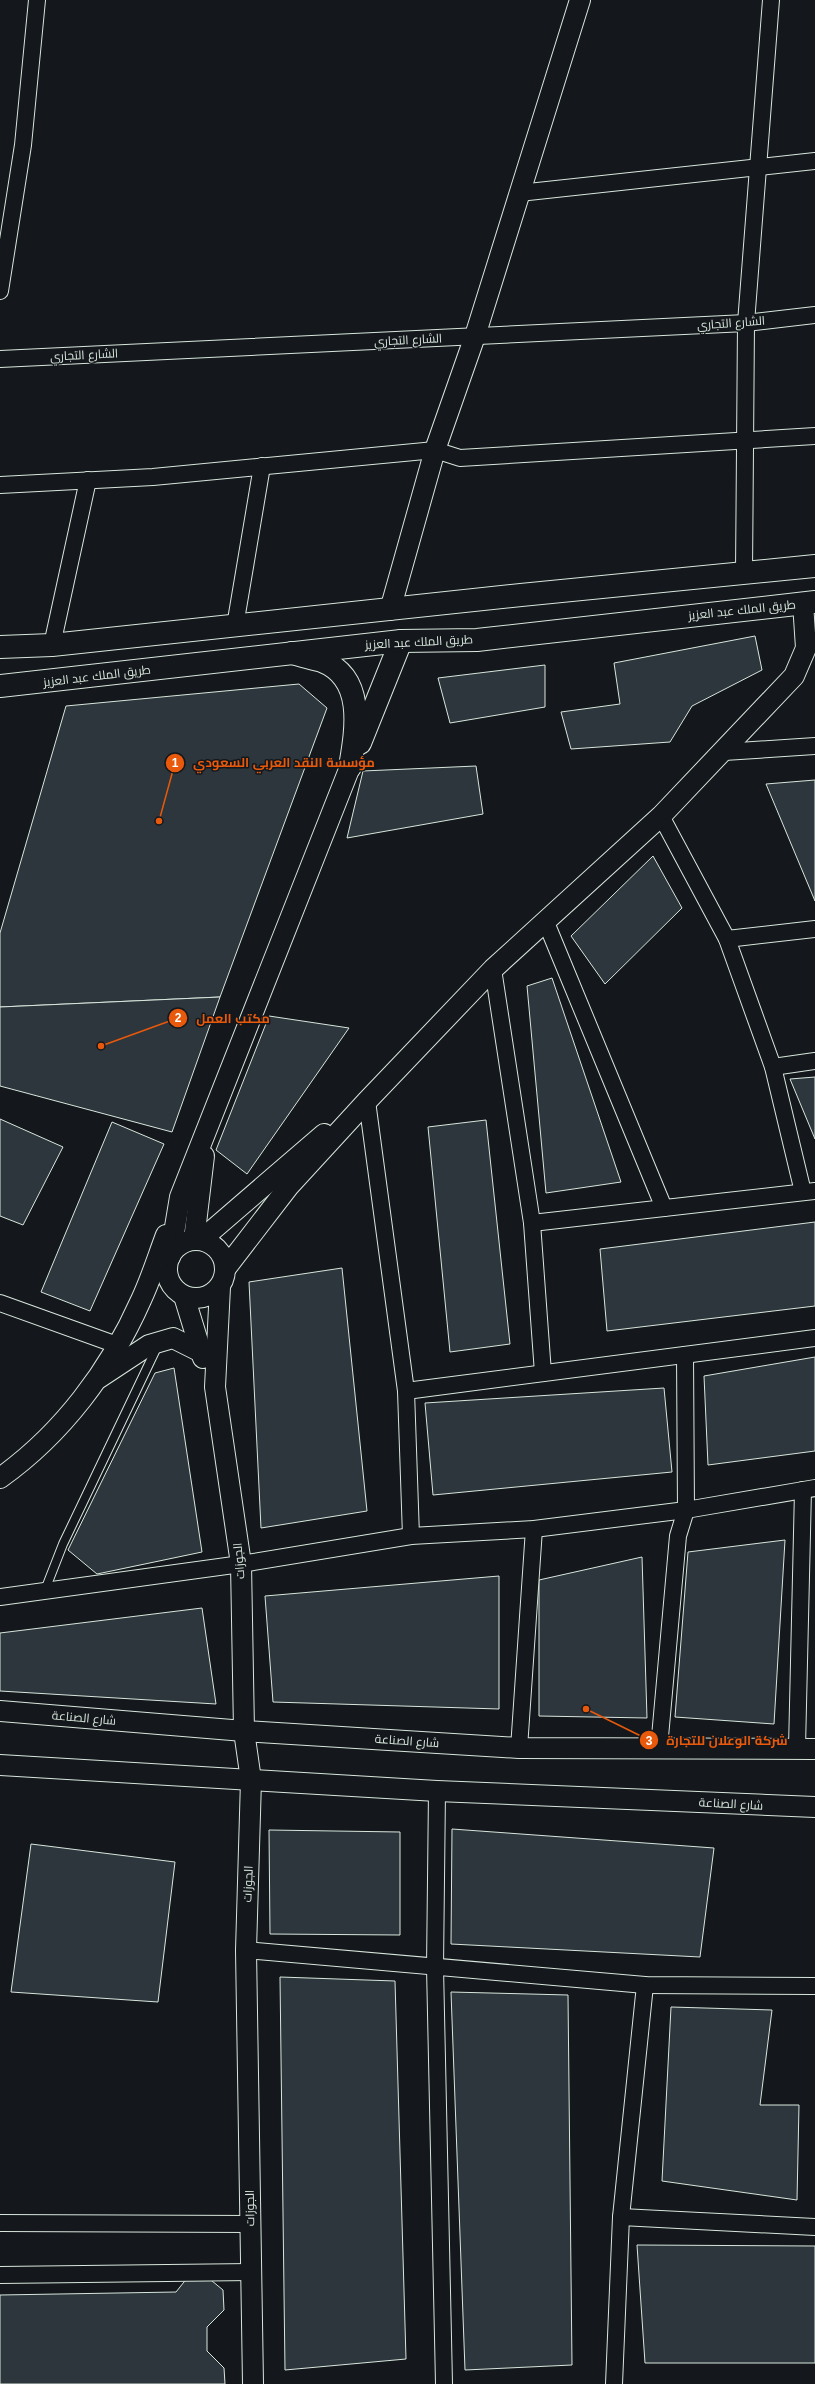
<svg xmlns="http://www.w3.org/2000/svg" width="815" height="2384" viewBox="0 0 815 2384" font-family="Arial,Cairo,sans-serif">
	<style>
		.building { fill: #2c363c; stroke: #d8e6dc }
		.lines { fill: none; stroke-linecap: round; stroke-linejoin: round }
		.service-casing { stroke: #d8e6dc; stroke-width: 10 }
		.minor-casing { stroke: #d8e6dc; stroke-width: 18 }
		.tertiary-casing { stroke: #d8e6dc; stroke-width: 22 }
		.primary-casing { stroke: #d8e6dc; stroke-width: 24 }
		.trunk-casing { stroke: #d8e6dc; stroke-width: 24 }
		.service { stroke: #14181c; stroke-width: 8 }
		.minor { stroke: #14181c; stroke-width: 16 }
		.tertiary { stroke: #14181c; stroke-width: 20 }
		.primary { stroke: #14181c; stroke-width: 22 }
		.trunk { stroke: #14181c; stroke-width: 22 }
		.labels { text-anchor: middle; stroke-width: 3; stroke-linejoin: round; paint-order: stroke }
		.street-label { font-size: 12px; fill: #d8e6dc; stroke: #14181c }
		.leader { fill: none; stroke: #e8590c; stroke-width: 1.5 }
		.callout-dot { fill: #e8590c; stroke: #14181c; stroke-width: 1.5 }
		.mark-label { font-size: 12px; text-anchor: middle; font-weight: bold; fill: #fff }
		.callout-label { font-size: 13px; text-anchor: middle; font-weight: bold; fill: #e8590c; stroke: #14181c; stroke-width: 3; stroke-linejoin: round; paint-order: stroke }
	</style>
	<rect width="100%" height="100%" fill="#14181c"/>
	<g class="building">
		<path d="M755,636L762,670L692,706L670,742L571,749L561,712L620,704L614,663Z"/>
		<path d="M545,665V707L450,723L438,678Z"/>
		<path d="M299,684L327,708L220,997L0,1007V933L66,706Z"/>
		<path d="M476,766L483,814L347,838L363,771Z"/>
		<path d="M815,780V901L766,784Z"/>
		<path d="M653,856L682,908L605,984L571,936Z"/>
		<path d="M552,978L621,1182L546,1193L527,986Z"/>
		<path d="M220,997L172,1132L0,1086V1007Z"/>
		<path d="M269,1016L349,1028L247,1174L216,1150Z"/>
		<path d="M815,1077V1139L790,1079Z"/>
		<path d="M0,1119L63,1147L23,1225L0,1216Z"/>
		<path d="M486,1120L510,1344L450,1352L428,1127Z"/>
		<path d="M112,1122L164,1144L90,1311L41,1292Z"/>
		<path d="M815,1222V1306L607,1331L600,1249Z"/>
		<path d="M342,1268L367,1511L261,1528L249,1282Z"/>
		<path d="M815,1357V1451L708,1465L704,1376Z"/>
		<path d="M174,1368L202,1552L97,1574L68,1550L155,1373Z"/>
		<path d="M664,1388L672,1472L433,1495L425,1403Z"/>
		<path d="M785,1540L774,1724L675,1717L688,1552Z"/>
		<path d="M642,1557L647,1718L539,1716V1580Z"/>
		<path d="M499,1576V1709L273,1702L265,1596Z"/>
		<path d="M202,1608L216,1704L0,1691V1633Z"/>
		<path d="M452,1829L714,1848L700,1957L451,1944Z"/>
		<path d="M269,1830L400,1832V1935L270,1934Z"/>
		<path d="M31,1844L175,1862L158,2002L11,1992Z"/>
		<path d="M280,1977L395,1981L406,2359L285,2370Z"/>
		<path d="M451,1992L568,1995L572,2365L465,2370Z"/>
		<path d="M671,2007L772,2010L760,2105H799L797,2200L662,2181Z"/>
		<path d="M637,2245L815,2246V2363H645Z"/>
		<path d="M206,2276L223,2290L224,2310L207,2327V2351L224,2368L225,2384H0V2295L176,2292L188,2277Z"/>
	</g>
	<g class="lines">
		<defs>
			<path id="service" d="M45,1590L63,1544L158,1345"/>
			<g id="minor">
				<path d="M519,193L815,161"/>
				<path d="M0,291L23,145L37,0"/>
				<path d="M0,359L746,323L815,315"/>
				<path d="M0,485L153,477L435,450L460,458L815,436"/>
				<path d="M744,573L746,323L771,0"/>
				<path d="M235,626L262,466"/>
				<path d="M52,645L88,480"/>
				<path d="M724,752L815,746"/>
				<path d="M661,816L727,939L773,1067L803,1192"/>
				<path d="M545,920L664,1208"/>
				<path d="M727,939L815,929"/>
				<path d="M493,969L532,1223L543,1373"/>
				<path d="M773,1067L815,1061"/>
				<path d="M367,1101L406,1391L411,1536"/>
				<path d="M532,1223L815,1191"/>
				<path d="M0,1303L117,1345"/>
				<path d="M406,1391L815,1338"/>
				<path d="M0,1597L241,1564L411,1536L534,1529L686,1510L815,1488"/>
				<path d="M519,1748L534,1529"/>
				<path d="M659,1748L678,1536L686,1510L685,1355"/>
				<path d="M797,1748L803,1490"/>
				<path d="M437,1791L435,1967L444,2384"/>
				<path d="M246,1950L645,1985L815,1986"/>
				<path d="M621,2217L815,2227"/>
				<path d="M0,2223L251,2224"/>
				<path d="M0,2275L251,2272"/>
				<path d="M614,2384L621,2217L645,1985"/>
			</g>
			<g id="tertiary">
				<path d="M390,610L435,450L475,336L580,0"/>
				<circle cx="196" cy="1269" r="29"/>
				<path d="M194,1240L204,1156"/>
				<path d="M201,1240L324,1134"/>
				<path d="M170,1257L180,1197L350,767"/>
				<path d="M226,1268L289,1186L367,1101L493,969L661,816L794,676L806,648L803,603"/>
				<path d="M220,1287L215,1387L241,1564L244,1731L251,1780L246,1950L253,2384"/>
				<path d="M184,1296L203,1358"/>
				<path d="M99,1378L149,1345L173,1338L201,1352"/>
				<path d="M0,1478C62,1434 110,1370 141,1300C151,1279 158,1256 166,1235"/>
				<path d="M0,1711L244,1731L519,1748L815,1749"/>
				<path d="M0,1765L437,1791L815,1807"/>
			</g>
			<g id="primary">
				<path d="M292,653C302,656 312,658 322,661C366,678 356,731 350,767"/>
				<path d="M360,743L401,641"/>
			</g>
			<g id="trunk">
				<path d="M0,647L52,645L521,595L815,566"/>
				<path d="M0,686L401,641L477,640L815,602"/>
			</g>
		</defs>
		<use href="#service" class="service-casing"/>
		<use href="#minor" class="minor-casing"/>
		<use href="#tertiary" class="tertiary-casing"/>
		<use href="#primary" class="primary-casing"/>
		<use href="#trunk" class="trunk-casing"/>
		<use href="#service" class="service"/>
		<use href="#minor" class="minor"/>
		<use href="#tertiary" class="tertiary"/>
		<use href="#primary" class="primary"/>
		<use href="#trunk" class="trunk"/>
	</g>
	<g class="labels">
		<g class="street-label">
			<text transform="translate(731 323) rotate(-4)" y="4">الشارع التجاري</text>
			<text transform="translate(408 340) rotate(-3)" y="4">الشارع التجاري</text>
			<text transform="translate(84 355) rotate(-3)" y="4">الشارع التجاري</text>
			<text transform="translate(742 610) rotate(-6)" y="4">طريق الملك عبد العزيز</text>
			<text transform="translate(419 642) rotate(-3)" y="4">طريق الملك عبد العزيز</text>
			<text transform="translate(97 676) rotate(-7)" y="4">طريق الملك عبد العزيز</text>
			<text transform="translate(239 1561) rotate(-95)" y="4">الجوزات</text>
			<text transform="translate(84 1718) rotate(5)" y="4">شارع الصناعة</text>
			<text transform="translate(407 1741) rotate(4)" y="4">شارع الصناعة</text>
			<text transform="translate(731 1804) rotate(3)" y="4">شارع الصناعة</text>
			<text transform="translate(248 1884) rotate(-88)" y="4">الجوزات</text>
			<text transform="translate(250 2208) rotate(-91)" y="4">الجوزات</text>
		</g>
	</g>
	<path class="leader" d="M159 821L175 763M101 1046L178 1018M586 1709L649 1740"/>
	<g class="callout-dot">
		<circle cx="159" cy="821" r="4"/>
		<circle cx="101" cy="1046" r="4"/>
		<circle cx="586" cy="1709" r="4"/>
		<circle cx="175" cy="763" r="10"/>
		<circle cx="178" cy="1018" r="10"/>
		<circle cx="649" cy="1740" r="10"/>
	</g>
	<g class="mark-label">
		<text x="175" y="767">1</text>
		<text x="178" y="1022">2</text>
		<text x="649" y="1745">3</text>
	</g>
	<g class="callout-label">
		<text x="284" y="767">مؤسسة النقد العربي السعودي</text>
		<text x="233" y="1023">مكتب العمل</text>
		<text x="727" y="1745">شركة الوعلان للتجارة</text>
	</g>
</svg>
